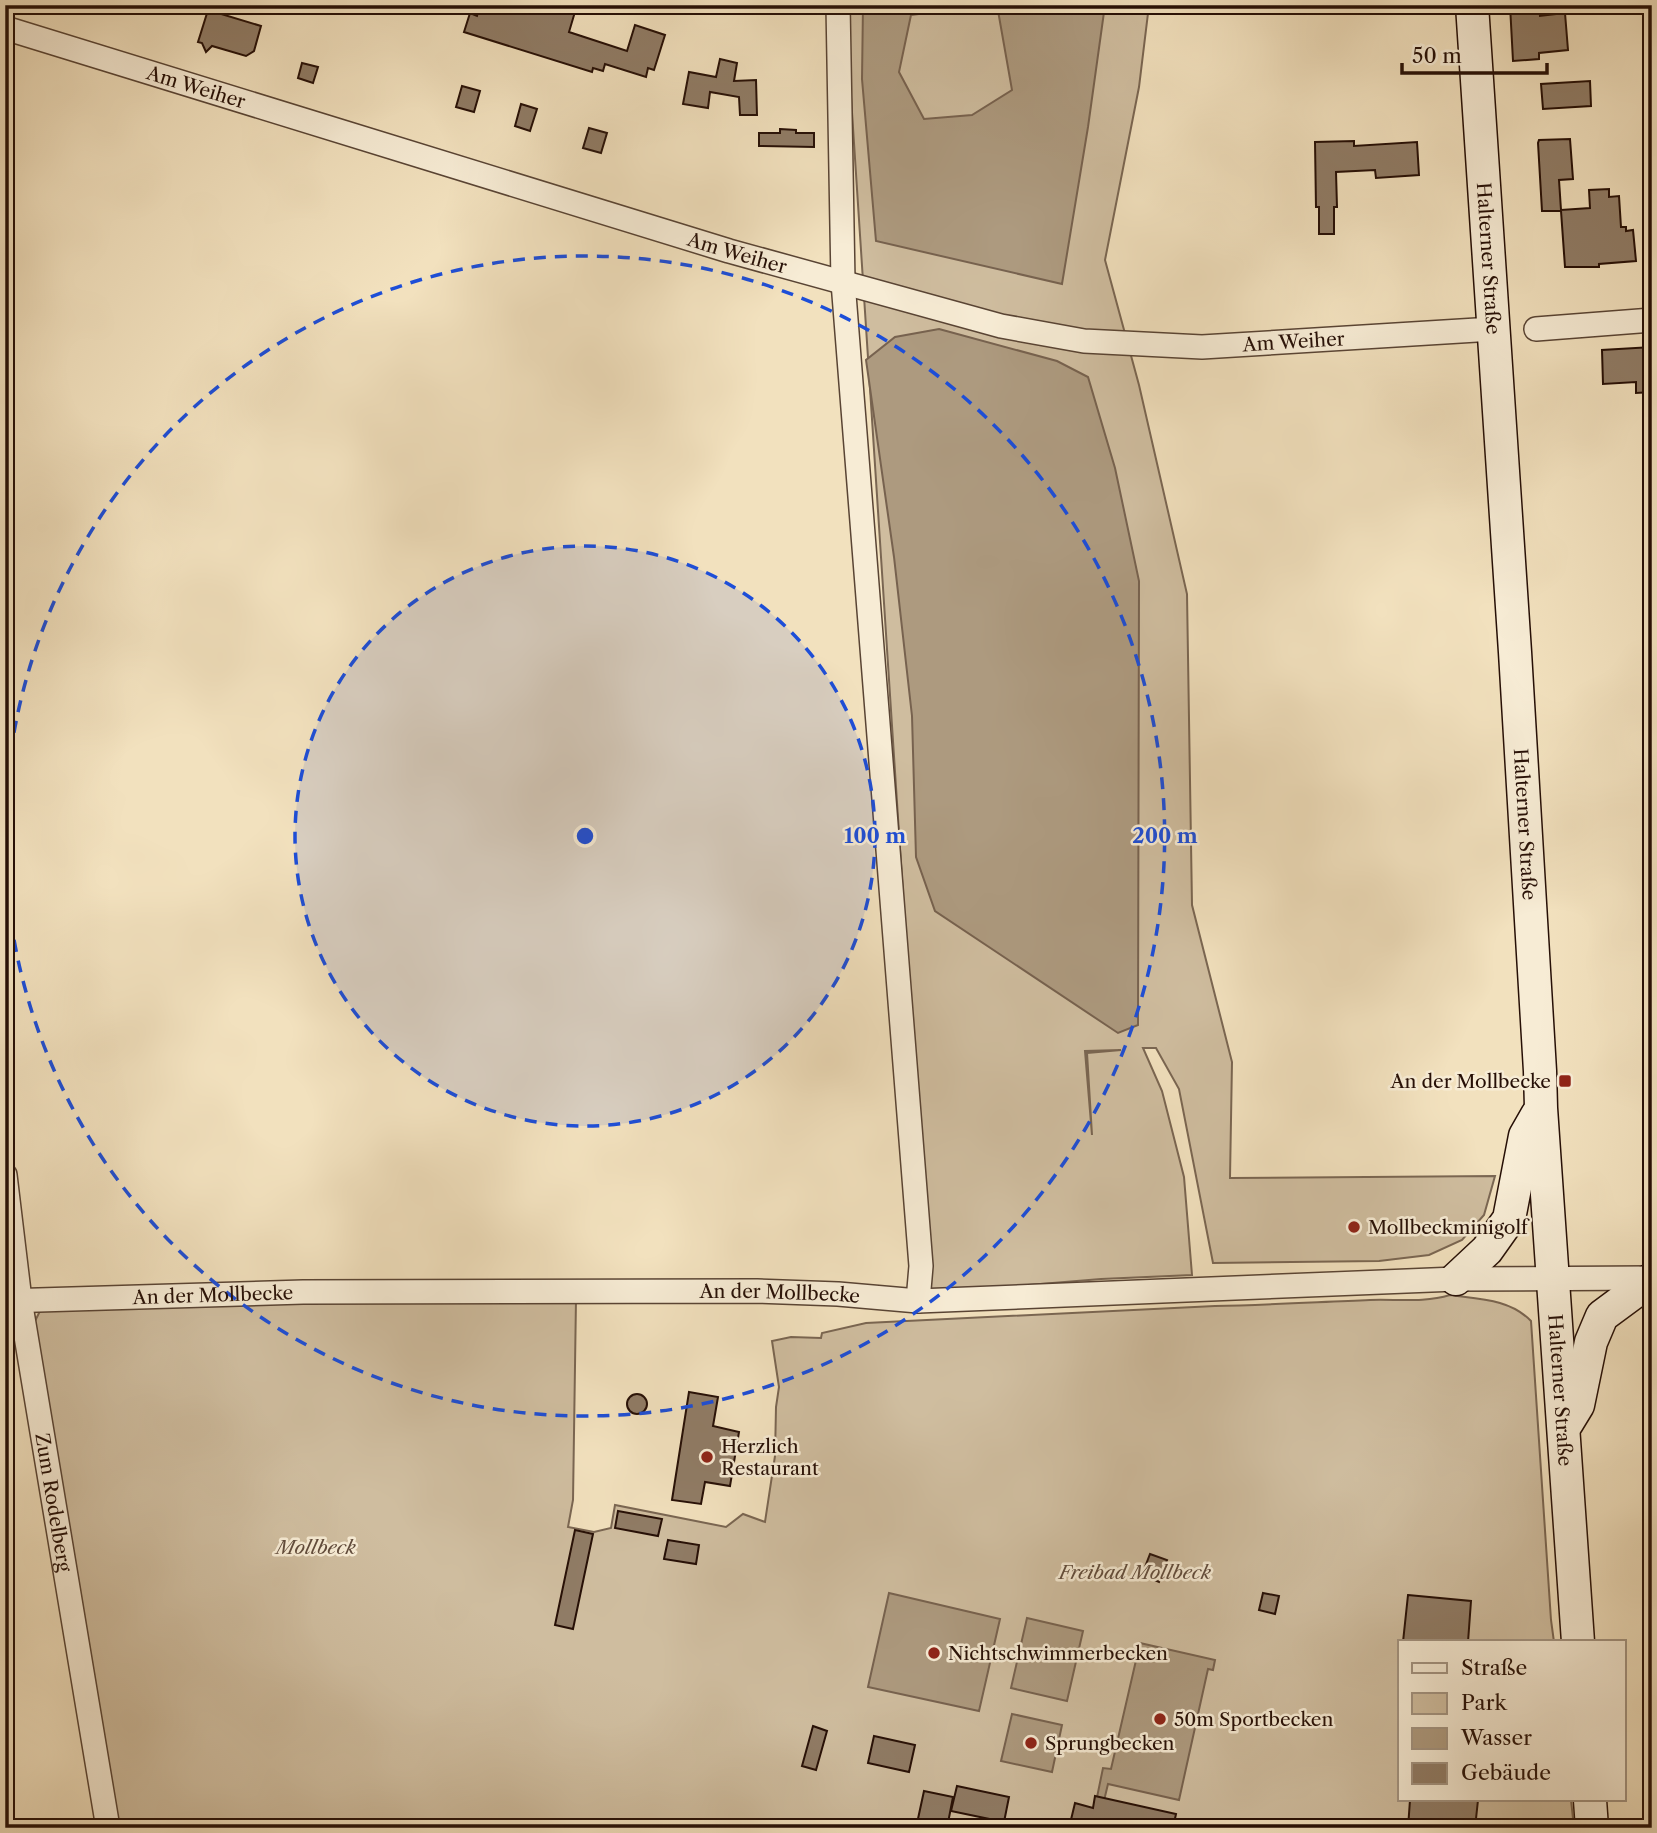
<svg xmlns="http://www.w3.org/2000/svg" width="1657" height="1833" viewBox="0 0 1657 1833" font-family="'Libre Caslon Text',serif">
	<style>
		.green { fill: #cfbd9f; stroke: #7a6652; stroke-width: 2; fill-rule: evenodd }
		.water { fill: #ad9a7f; stroke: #77624f; stroke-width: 2 }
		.building { fill: #907c66; stroke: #260f06; stroke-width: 2 }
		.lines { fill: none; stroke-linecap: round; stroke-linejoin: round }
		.minor-casing { stroke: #594434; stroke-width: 26 }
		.secondary-casing { stroke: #260f06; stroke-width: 35 }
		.minor { stroke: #f7ecd5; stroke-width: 23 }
		.secondary { stroke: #f7ecd5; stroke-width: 32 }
		.ring { fill: none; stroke: #1d4ed8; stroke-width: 3.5; stroke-dasharray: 12 9 }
		.poi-dot { fill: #8f2418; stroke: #f7ecd5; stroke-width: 2.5 }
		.labels { text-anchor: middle; stroke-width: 5; stroke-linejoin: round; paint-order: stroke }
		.street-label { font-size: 19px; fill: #260f06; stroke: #f7ecd5 }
		.poi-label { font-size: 19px; fill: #260f06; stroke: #f7ecd5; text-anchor: start }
		.park-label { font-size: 19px; font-style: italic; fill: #614c3c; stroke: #f7ecd5 }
		.centre { fill: #1d4ed8; stroke: #f7ecd5; stroke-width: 3.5 }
		.ring-label { font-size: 21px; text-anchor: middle; font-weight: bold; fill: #1d4ed8; stroke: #f7ecd5; stroke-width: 5; stroke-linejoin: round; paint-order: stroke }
	</style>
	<rect width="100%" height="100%" fill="#f2e1be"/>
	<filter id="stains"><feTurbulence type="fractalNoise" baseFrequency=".00286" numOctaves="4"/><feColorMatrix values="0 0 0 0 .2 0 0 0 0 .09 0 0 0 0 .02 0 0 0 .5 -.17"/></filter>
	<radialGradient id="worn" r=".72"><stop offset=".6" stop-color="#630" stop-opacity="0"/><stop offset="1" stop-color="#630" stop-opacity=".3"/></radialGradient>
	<g class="green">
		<path d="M845,5H1149L1139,87L1105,260L1139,385L1187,594L1192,905L1232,1062L1230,1178L1495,1176L1484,1215L1462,1240L1429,1255L1379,1261L1213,1263L1179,1089L1156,1048H1143L1162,1091L1184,1177L1192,1275L1101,1279L929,1293ZM1121,1050L1087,1053L1092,1135L1085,1051Z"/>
		<path d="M1450,1295C1479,1299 1510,1299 1531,1321L1551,1620L1554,1642H1400V1800H1571L1574,1828H116L34,1323L40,1311L56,1305L576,1299L573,1500L568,1527L594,1532L611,1528L615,1505L726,1527L743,1514L765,1522L775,1456L776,1407L779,1387L772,1341L791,1337L821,1338L822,1333L866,1323L1215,1306C1267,1305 1318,1302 1370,1300C1397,1299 1424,1303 1450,1295Z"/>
	</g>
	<g class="water">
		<path d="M863,5H988L911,15L899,72L924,119L972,115L1012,90L997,5H1105L1088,127L1062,284L876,241L862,79Z"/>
		<path d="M939,329L1057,361L1088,377L1115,468L1139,581L1138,1025L1118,1033L935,911L916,857L912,716L894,557L866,360L895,337Z"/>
		<path d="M889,1593L1000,1619L979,1711L868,1687Z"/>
		<path d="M1027,1618L1083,1631L1067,1701L1011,1688Z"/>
		<path d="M1140,1643L1215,1660L1213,1670L1208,1669L1179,1800L1108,1784L1102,1809L1095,1807L1103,1768L1111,1769Z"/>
		<path d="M1012,1714L1062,1725L1052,1772L1001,1761Z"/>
	</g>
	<g class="building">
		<path d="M480,5H577L569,32L627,51L635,25L665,35L654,70L648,68L646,77L605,64L603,71L593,68L592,72L464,32L470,13L477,16Z"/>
		<path d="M1510,5H1539L1540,16L1565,13L1568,50L1539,53V59L1513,61Z"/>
		<path d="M208,10L261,26L254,51L246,56L212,46L206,52L202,43L198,42Z"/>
		<path d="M720,59L737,63L734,81L756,80L757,115H740L739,97L710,92L708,108L683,104L689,72L716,77Z"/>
		<path d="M302,63L318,67L313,83L298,78Z"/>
		<path d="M1590,81L1591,106L1543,109L1541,84Z"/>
		<path d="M462,86L480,91L474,112L456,107Z"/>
		<path d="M521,104L537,109L530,131L515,126Z"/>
		<path d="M589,128L607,133L601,153L583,148Z"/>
		<path d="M780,129L796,130V133H814V147L759,146V133H780Z"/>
		<path d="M1570,139L1573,179L1559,180L1561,210L1590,208L1589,190L1609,189V197L1619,196L1621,227H1626V231L1633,230L1636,261L1599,264V267H1565L1561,211H1542L1538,143L1539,140Z"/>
		<path d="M1354,141V146L1417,142L1419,175L1376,178L1375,170L1336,172L1337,207H1334V234H1319V207H1316L1315,142Z"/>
		<path d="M1652,347V392L1636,393V382L1603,384L1602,350Z"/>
		<path d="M689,1392L718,1397L713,1426L739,1432L730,1486L705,1482L701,1504L672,1500Z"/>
		<circle cx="637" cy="1404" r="10"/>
		<path d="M618,1511L662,1519L658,1536L615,1528Z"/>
		<path d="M575,1530L593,1534L573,1629L555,1625Z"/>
		<path d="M668,1540L699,1545L696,1564L664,1559Z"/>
		<path d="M1150,1554L1167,1560L1159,1582L1142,1575Z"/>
		<path d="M1263,1593L1279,1596L1275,1614L1259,1610Z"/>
		<path d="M1408,1595L1471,1601L1468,1642H1403Z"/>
		<path d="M813,1726L827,1731L816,1770L802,1766Z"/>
		<path d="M874,1736L915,1745L909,1772L868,1763Z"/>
		<path d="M957,1786L1009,1797L1004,1822L951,1811Z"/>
		<path d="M924,1791L953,1797L947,1828H916Z"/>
		<path d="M1095,1796L1176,1814L1173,1828H1069L1075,1803L1093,1808Z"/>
		<path d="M1410,1800H1478L1475,1828H1408Z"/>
	</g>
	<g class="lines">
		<defs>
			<g id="minor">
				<path d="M838,5L843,282L921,1266L918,1301"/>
				<path id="s1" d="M5,28L729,251L1001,326L1084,341L1202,347L1493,329"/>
				<path d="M1536,329L1652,320"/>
				<path id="s2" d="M5,1175L20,1300L108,1828"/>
				<path id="s3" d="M5,1301L303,1292L757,1291L838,1294L918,1301L1456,1279L1652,1278"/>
			</g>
			<g id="secondary">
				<path id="s4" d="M1472,5L1515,652L1540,1071L1541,1108L1578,1642"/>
				<path d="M1456,1279L1487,1250L1509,1219L1525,1136L1537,1115"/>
				<path d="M1567,1423L1578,1405L1591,1342L1602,1316L1652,1279"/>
				<path d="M1590,1800L1592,1828"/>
			</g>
		</defs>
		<use href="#minor" class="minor-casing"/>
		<use href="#secondary" class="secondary-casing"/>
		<use href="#minor" class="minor"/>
		<use href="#secondary" class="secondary"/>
	</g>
	<circle cx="585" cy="836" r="290" fill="#1d4ed8" fill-opacity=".12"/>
	<g class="ring">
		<circle cx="585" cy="836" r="290"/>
		<path d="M5 816A580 580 0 1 1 5 856"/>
	</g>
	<g class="poi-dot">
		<rect x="1558" y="1074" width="14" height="14" rx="3.5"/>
		<circle cx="1354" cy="1227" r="7"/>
		<circle cx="707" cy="1457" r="7"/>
		<circle cx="934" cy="1653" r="7"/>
		<circle cx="1160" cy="1719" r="7"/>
		<circle cx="1031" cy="1743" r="7"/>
	</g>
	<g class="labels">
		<g class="street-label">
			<text dy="7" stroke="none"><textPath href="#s1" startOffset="200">Am Weiher</textPath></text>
			<text dy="7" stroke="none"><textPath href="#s1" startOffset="766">Am Weiher</textPath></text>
			<text dy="7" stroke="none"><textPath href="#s4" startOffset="254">Halterner Straße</textPath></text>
			<text dy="7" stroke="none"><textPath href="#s1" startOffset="1334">Am Weiher</textPath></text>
			<text dy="7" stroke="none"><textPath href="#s4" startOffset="821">Halterner Straße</textPath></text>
			<text dy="7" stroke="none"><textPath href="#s3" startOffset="208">An der Mollbecke</textPath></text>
			<text dy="7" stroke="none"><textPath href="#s3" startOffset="775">An der Mollbecke</textPath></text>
			<text dy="7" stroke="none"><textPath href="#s4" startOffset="1388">Halterner Straße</textPath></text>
			<text dy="7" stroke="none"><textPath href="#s2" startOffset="331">Zum Rodelberg</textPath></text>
		</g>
		<g class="poi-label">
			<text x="1551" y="1088" text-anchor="end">An der Mollbecke</text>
			<text x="1368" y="1234">Mollbeckminigolf</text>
			<text x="721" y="1453">Herzlich<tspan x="721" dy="22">Restaurant</tspan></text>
			<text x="948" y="1660">Nichtschwimmerbecken</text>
			<text x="1174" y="1726">50m Sportbecken</text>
			<text x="1045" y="1750">Sprungbecken</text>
		</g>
		<g class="park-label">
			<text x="316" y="1554">Mollbeck</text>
			<text x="1135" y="1579">Freibad Mollbeck</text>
		</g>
	</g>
	<circle cx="585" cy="836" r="10" class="centre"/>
	<g class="ring-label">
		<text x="875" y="843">100 m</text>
		<text x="1165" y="843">200 m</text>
	</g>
	<rect width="1657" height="1833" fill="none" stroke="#f2e1be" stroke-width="28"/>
	<rect x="7" y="7" width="1643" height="1819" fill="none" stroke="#260f06" stroke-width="3.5"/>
	<rect x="14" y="14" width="1629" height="1805" fill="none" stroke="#260f06" stroke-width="2"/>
	<rect x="1398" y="1640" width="228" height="161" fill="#f7ecd5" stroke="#a39482" stroke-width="2"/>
	<rect x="1412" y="1663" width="35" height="10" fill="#f7ecd5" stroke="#a39482" stroke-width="2"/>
	<text x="1461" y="1675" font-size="21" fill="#260f06">Straße</text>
	<rect x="1412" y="1693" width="35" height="21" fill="#cfbd9f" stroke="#a39482" stroke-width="2"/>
	<text x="1461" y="1710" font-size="21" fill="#260f06">Park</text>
	<rect x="1412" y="1728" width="35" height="21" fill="#ad9a7f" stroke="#a39482" stroke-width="2"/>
	<text x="1461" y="1745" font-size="21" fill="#260f06">Wasser</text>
	<rect x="1412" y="1763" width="35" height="21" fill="#907c66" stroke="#a39482" stroke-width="2"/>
	<text x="1461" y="1780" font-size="21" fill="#260f06">Gebäude</text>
	<path d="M1402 63v10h145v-10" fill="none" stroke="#260f06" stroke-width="3.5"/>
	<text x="1412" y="63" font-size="21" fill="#260f06" stroke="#f7ecd5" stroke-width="5" paint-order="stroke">50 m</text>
	<rect width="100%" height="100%" filter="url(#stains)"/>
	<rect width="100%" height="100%" fill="url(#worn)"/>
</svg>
